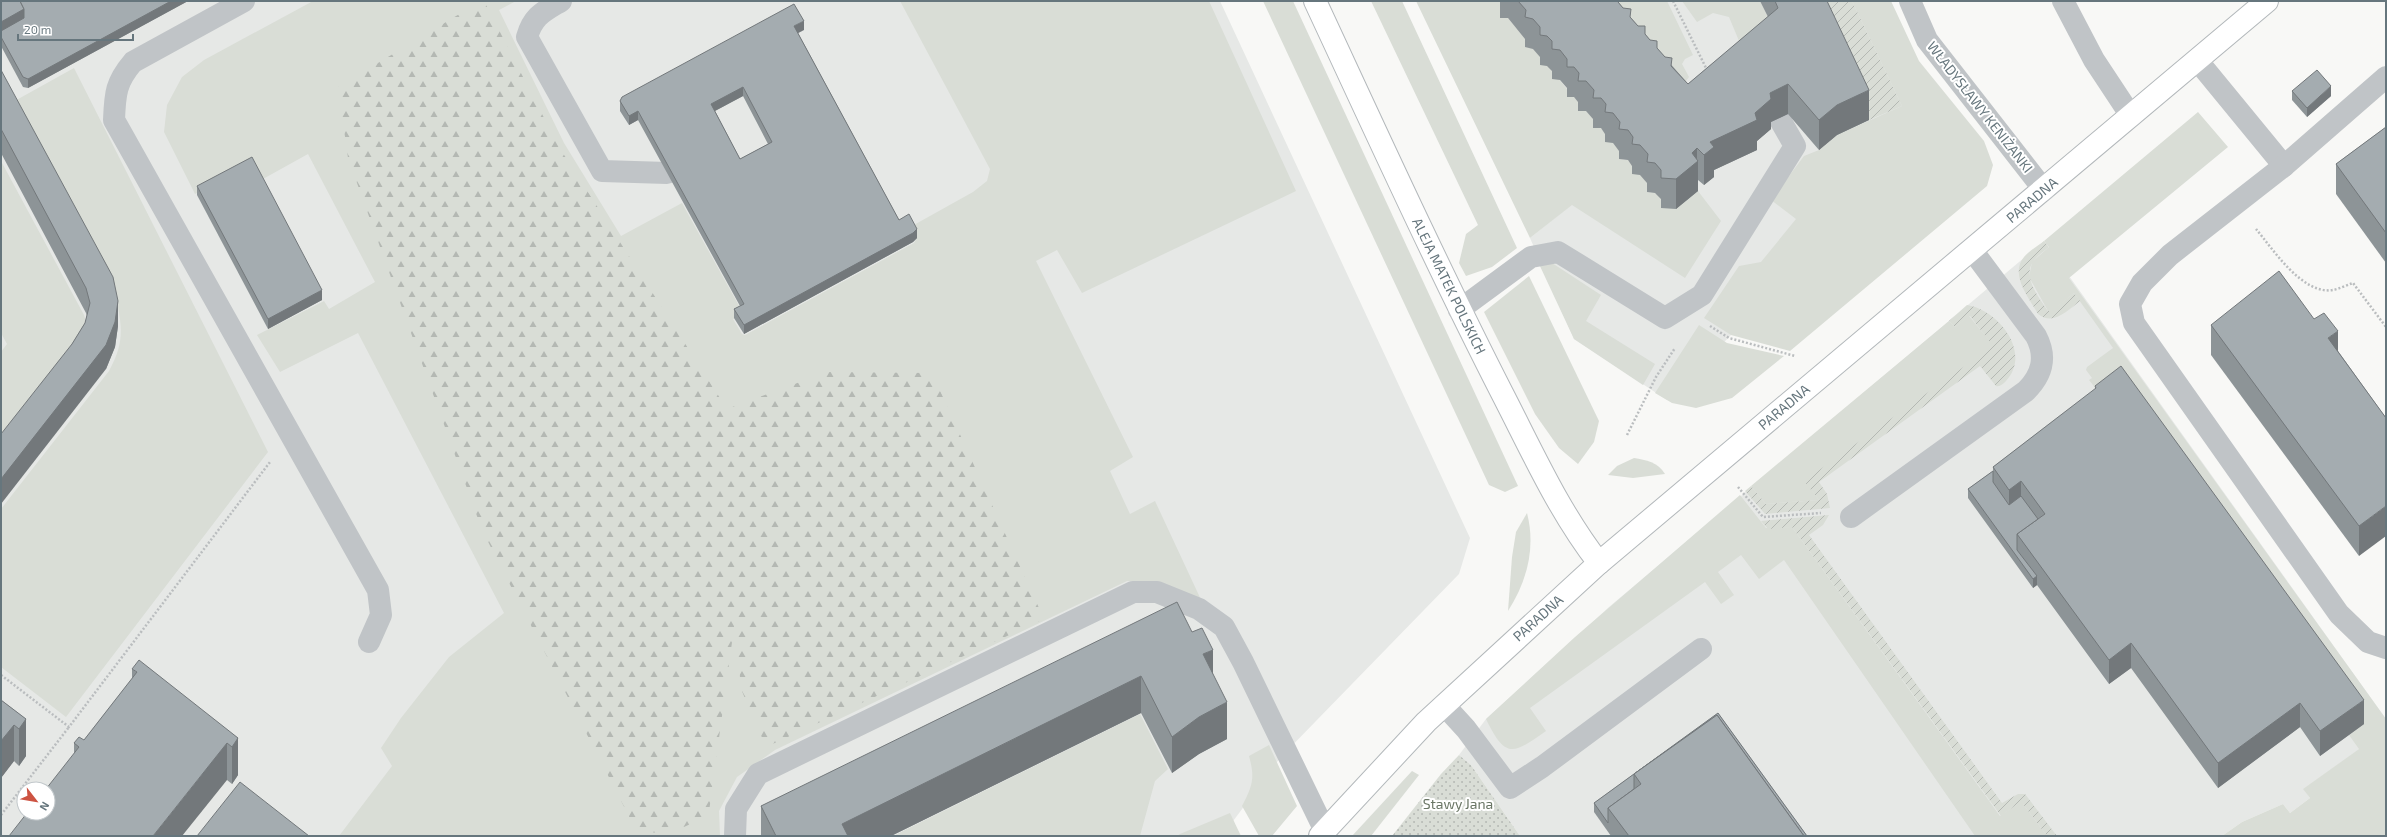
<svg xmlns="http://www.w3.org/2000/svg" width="2387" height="837" viewBox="0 0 2387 837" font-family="'Exo 2',sans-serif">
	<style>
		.built { fill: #e6e8e6; fill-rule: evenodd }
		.grass { fill: #d9ddd6 }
		.forest { fill: url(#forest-firs) }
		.park { fill: url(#park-dots) }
		.garden { fill: url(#garden-furrows) }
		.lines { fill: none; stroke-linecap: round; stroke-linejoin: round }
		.secondary-casing { stroke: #b3b8bb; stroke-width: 24 }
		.path { stroke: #babdbf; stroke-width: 2.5; stroke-dasharray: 2 2; stroke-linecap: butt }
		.lane { stroke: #c0c4c7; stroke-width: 22 }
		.street { stroke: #c0c4c7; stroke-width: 22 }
		.secondary { stroke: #fff; stroke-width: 22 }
		.wall { fill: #8d9497; fill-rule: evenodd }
		.shaded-wall { fill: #73787b }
		.building { fill: #a4acb0; stroke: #73787b; fill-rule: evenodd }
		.labels { text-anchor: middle; stroke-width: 4; stroke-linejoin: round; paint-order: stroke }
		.street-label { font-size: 14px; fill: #66767d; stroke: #fff }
		.park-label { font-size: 14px; fill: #6a7665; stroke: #fff }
	</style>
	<defs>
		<pattern id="forest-firs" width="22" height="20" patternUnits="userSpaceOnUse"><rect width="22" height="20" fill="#d9ddd6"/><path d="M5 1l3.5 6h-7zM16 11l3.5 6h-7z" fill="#b4b8b3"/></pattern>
		<pattern id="park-dots" width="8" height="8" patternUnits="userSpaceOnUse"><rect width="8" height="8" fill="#d9ddd6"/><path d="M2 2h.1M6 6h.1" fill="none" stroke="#b4b8b3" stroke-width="1.8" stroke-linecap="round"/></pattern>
		<pattern id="garden-furrows" width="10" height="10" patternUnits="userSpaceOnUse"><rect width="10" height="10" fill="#d9ddd6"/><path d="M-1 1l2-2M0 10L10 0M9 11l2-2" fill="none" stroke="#b4b8b3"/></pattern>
	</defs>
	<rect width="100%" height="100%" fill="#f8f8f6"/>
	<g class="built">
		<path d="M1,1H1220L1470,538L1459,574L1280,758L1222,836H1ZM24,789H48V813H24Z"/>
		<path d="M1476,1H1853L1935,173L1731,335L1667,400L1574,339L1530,238L1571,205Z"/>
		<path d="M2044,241L2386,719V730L2304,789L2310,798L2290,813L2283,804L2242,822L2222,836H1520L1471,765L1459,755L1486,719L1609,607Z"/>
	</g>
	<g class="grass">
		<path d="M313,1H516L499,10L564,143L621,236L682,203L743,313L733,319L742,334L745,335L914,243L917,237L912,226L973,192L987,181L990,169L900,1H1209L1296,191L1082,293L1057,250L1036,261L1133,457L1110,471L1130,514L1155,501L1203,604C1176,588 1159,581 1127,581L775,750L737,777L719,811L720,836H339L392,766L381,748L401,718L449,657L504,613L358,333L280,372L257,335L324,301L329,309L375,282L308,154L263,179L254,162L195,194L164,132L167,105L182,77L204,60Z"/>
		<path d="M1263,1H1293L1518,486L1505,492L1489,485Z"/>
		<path d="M1371,1H1402L1517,248L1492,267L1466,276L1459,263L1466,234L1478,225Z"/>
		<path d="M1416,1H1506L1500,18H1508L1567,89V97H1574L1594,120L1593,128H1601L1620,152L1619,159L1628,160L1648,184L1647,192L1655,193L1676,209L1698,191L1721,221L1685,278L1572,205L1530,238Z"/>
		<path d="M1592,1H1667L1693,55L1685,59L1682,64L1689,77L1682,86Z"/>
		<path d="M1682,1H1760L1778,38L1742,48L1729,17L1713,13L1697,22Z"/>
		<path d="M1852,1H1891L1919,61L1984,141L1993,165L1987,186L1790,351L1731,335L1704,318L1739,266L1761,262L1796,219L1771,200L1804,156L1819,150L1837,135L1902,106Z"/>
		<path d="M74,68L268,452L66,717L1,667V509L109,371C122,347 123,333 118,307L11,103Z"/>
		<path d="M2198,112L2228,147L2069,278L2386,719V836H2222L2242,822L2283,804L2290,813L2310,798L2303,789L2359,749L2349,735L2363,724L2089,380L2092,378L2086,370L2087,367L2113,348L2074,293L2052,311H2048L2029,277L2032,262L2049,247L2044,241Z"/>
		<path d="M1,161L84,315L87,325L1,453V352L7,344L1,333Z"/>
		<path d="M1552,263L1601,295L1586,321L1655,364L1643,385L1574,339L1539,264Z"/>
		<path d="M1529,276L1599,421L1594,442L1578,464L1559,448L1535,414L1484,312Z"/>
		<path d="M1969,316L1994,346L1805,481L1819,500L1766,504L1751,486L1949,321L1955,327Z"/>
		<path d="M1699,325L1727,343L1784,356L1732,398L1696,408L1672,403L1655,393Z"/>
		<path d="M1634,458C1646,460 1658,462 1665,474L1633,478L1608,475L1617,466Z"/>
		<path d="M1740,495L1766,528L1792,527L2000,816L2017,804H2023L2047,836H1975L1784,560L1759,579L1741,555L1718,572L1734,595L1721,604L1705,582L1530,708L1546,731C1513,754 1506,760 1486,719L1575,637Z"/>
		<path d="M1527,513C1536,548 1527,581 1508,611L1512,557L1516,532Z"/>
		<path d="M1140,714L1168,769L1155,781L1140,836H893Z"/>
		<path d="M1269,745L1297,806L1272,836H1259L1242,806C1253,785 1255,778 1249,756Z"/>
		<path d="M1412,771L1419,775L1371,836H1352Z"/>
		<path d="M1230,813L1241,836H1177L1180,834Z"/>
	</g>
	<path class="forest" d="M481,1H484L559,147L727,409L827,372L932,373L1044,619L766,747L741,689L735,620L709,812C683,830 669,837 636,830L482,530L348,158L338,87Z"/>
	<path class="park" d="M1459,755L1471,765L1520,836H1392L1441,774Z"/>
	<g class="garden">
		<path d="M1812,1H1852L1902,106L1869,120Z"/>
		<path d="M2044,241L2049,247C2044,251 2037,256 2033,262C2022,277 2040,299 2048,311H2051L2074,293L2080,301C2067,311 2053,326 2038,314C2030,299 2009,275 2024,257C2029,251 2038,246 2044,241Z"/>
		<path d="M1967,305C1999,310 2032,353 2006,381C2003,384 2000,387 1996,386L1980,366L1819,482L1827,494L1830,508L1765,514L1745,491L1751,486L1766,504L1819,500L1804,481L1993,346L1970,316L1955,327L1949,321Z"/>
		<path d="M1829,515L1823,525L1809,535L2002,803L2018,794H2025L2057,836H2047L2023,804H2017L2001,816L1792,527L1768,529L1761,521Z"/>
	</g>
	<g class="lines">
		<defs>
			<g id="secondary">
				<path d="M1315,1C1376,132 1436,264 1502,393C1532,451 1559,512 1599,563"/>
				<path d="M1320,836L1426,722L1599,563L2267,1"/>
			</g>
		</defs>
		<use href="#secondary" class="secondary-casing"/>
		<g class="path">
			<path d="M1673,1L1707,70"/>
			<path d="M2256,229C2273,249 2302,295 2333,290C2339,289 2347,285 2353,283L2386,327"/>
			<path d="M1710,326L1729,338L1795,356"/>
			<path d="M1627,435L1656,377L1675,348"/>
			<path d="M1738,487L1763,517L1821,513"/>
			<path d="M1,675L69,727L270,462"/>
			<path d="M1,815L69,727"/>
		</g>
		<g class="lane">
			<path d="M244,1L133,62C116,82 115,93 114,120L378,590L381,615L369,642"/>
			<path d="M561,1C543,12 533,16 527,37L602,171L667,173"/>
			<path d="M2063,1L2094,60L2131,116"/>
			<path d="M2197,60L2284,166"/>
			<path d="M2386,77L2284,166L2170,255L2142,283L2130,304L2134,323L2339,614L2368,642L2386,648"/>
			<path d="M1459,310L1531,257L1558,252L1665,318L1702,295L1795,146L1779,118"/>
			<path d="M1851,517L2026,391C2042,375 2047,357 2036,336L1972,250"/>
			<path d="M1444,705L1466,729L1510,788L1542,767L1701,649"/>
			<path d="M735,836L736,809L758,774L1133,592H1157L1199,609L1224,627L1243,662L1325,831"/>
		</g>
		<path class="street" d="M1910,1L1927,40L2044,190"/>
		<use href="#secondary" class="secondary"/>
	</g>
	<g class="wall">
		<path d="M1,1H188L28,88L23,87L1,46Z"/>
		<path d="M1500,1H1619V3L1631,18L1688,84L1768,17L1760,1H1827L1869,120L1837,135L1819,150L1788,114L1771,122V129L1757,141V150L1714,170V177L1704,185L1698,180V191L1676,209L1661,208V199L1655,193L1647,192V183L1640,175L1632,174V166L1628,160L1619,159V151L1613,143L1605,142V134L1601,128H1593V119L1586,111H1578V102L1574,97H1567V88L1560,80L1552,79V71L1547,66L1540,65V57L1533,49L1525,47V39L1508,18H1500Z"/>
		<path d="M804,30L798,33L899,220L917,238L913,242L744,334L734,318V309L740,306L638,120L629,125L620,111V101ZM743,96L768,144L740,159L715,111Z"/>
		<path d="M1,70L118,326L115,347L106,369L72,344L85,323L87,316L86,313L1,153Z"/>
		<path d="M2292,91L2331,96L2307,117L2292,100Z"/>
		<path d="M2386,127V263L2336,194V164Z"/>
		<path d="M197,186L322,300L268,329L197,195Z"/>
		<path d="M2211,325L2338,351L2386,418L2359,556L2211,355Z"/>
		<path d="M2095,386L2364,724L2320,756L2300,727L2218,788L2131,668L2109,684L2037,585L2033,588L1968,498V489L1993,471V467L2095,390Z"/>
		<path d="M1192,632L1213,675L1227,739L1199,754L1172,773L1141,713L891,836H761V806Z"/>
		<path d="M132,669L238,738V775L232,784L227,780L74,754V743L84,740L132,679Z"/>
		<path d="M1,700L26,719V756L19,766L14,761L1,778Z"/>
		<path d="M1718,713L1807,836H1611L1594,812V803Z"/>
	</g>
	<g class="shaded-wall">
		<path d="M171,1H188L28,88V79Z"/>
		<path d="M24,9V27L1,37V22Z"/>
		<path d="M804,21V30L794,35V26Z"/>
		<path d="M1788,84V114L1771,122V129L1757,141V150L1714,170V177L1704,185V155L1710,142L1770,93Z"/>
		<path d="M2331,86V96L2307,117V108Z"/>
		<path d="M743,87V96L711,113V104Z"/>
		<path d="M1869,90V120L1837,135L1819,150V120L1837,105Z"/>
		<path d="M638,111V120L629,125V116Z"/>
		<path d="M1697,148V162L1698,161V191L1676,209V179L1692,153Z"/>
		<path d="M917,229V238L913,242L744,334V325Z"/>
		<path d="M322,290V300L268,329V319Z"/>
		<path d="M118,301V326L115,347L106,369L1,504V479Z"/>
		<path d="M2338,331V361L2328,338Z"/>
		<path d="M2021,481V505L2009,514V490Z"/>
		<path d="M2386,506V536L2359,556V526Z"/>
		<path d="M2037,576V585L2033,588V579Z"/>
		<path d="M2131,643V668L2109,684V660Z"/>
		<path d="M1213,650V687L1203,654Z"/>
		<path d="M1141,676V713L891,836H842V824Z"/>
		<path d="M2364,700V724L2320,756V731Z"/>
		<path d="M1227,702V739L1199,754L1172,773V737L1199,717Z"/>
		<path d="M2300,703V727L2218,788V763Z"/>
		<path d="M26,719V756L19,766V729Z"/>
		<path d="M14,725V761L1,778V741Z"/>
		<path d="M238,738V775L232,784V747Z"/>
		<path d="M227,743V780L182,836H153Z"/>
	</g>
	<g class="building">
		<path d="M1,1H20L24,9L1,22Z"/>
		<path d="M20,1H171L28,79L23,77L1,37V31L24,18V9Z"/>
		<path d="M1518,1H1618V2L1623,8L1631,9L1630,17L1638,26H1645V34L1650,40L1657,41V48L1665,57L1672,58L1671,66L1688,84L1778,8L1775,1H1827L1869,90L1837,105L1819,120L1788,84L1770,93L1771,99L1755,113L1757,120L1710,142L1714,147L1704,155L1697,148L1692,153L1698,161L1676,179L1661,178V170L1655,163L1647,162L1648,154L1640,145L1632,144L1633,137L1628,130L1619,129L1620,122L1613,113L1605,112L1606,104L1601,98H1593L1594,90L1586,81H1578L1579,73L1574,67H1567V59L1560,50L1552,49V41L1547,36L1540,35V27L1533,19L1525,17L1526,10Z"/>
		<path d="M794,4L804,21L794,26L899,220L909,214L917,229L913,233L744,325L734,309L744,304L638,111L629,116L620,101L622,97ZM743,87L772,142L740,159L711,104Z"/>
		<path d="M1,70L113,277L118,301L115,322L106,345L1,479V434L72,344L85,323L90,303L86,288L1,129Z"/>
		<path d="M2317,70L2331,86L2307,108L2292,91Z"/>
		<path d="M2386,127V233L2336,164Z"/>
		<path d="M252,157L322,290L268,319L197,186Z"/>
		<path d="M2279,271L2314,319L2324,313L2338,331L2328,338L2386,418V506L2359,526L2211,325Z"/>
		<path d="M2121,366L2364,700L2320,731L2300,703L2218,763L2131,643L2109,660L2017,534L2045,514L2021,481L2009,490L1993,467L2096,388L2095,386Z"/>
		<path d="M1993,471V482L2009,505L2021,496L2038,519L2017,534V550L2037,576L2033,579L1968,489Z"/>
		<path d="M1177,602L1192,632L1202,628L1213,650L1203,654L1227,702L1199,717L1172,737L1141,676L842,824L848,836H776L761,806Z"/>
		<path d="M139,660L238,738L232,747L227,743L153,836H9L27,813H48V789H46L79,747L74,743L79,737L84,740L137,672L132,669Z"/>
		<path d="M1,700L26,719L19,729L14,725L1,741Z"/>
		<path d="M1718,713L1807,836H1804L1717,715L1634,774V789L1608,808V823L1594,803Z"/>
		<path d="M1717,715L1804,836H1629L1608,808L1641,784L1634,774Z"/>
		<path d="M240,782L309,836H197Z"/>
	</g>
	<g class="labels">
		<g class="street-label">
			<text transform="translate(1980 107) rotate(52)" y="5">WŁADYSŁAWY KENIŻANKI</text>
			<text transform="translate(2032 200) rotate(-40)" y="5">PARADNA</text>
			<text transform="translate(1449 286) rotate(64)" y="5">ALEJA MATEK POLSKICH</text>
			<text transform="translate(1784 407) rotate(-40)" y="5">PARADNA</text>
			<text transform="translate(1538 618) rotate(-42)" y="5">PARADNA</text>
		</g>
		<g class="park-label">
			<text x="1458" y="809">Stawy Jana</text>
		</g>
	</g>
	<rect width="2387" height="837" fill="none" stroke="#66767d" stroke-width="4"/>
	<g transform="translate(36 801) rotate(121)"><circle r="19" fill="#ffffff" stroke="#c2c8cb"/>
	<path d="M0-3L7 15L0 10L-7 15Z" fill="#cd5342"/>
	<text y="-6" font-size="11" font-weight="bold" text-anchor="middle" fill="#66767d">N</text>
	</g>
	<path d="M18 34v6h115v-6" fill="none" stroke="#66767d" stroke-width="2"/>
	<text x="24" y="34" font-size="12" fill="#66767d" stroke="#ffffff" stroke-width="3" paint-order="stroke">20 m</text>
</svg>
